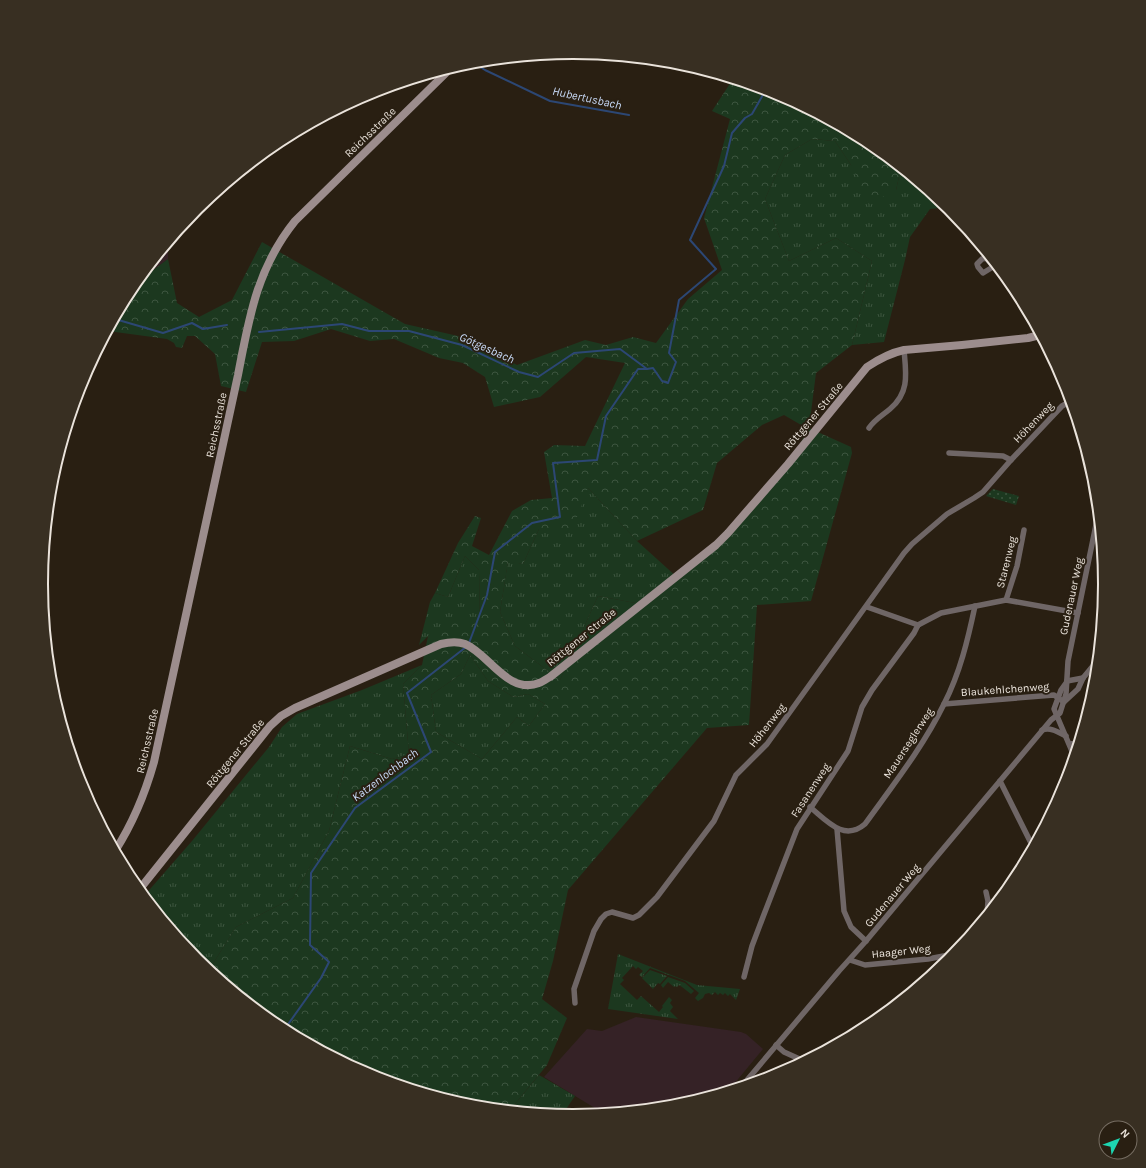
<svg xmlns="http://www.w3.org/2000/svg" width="1146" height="1168" viewBox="0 0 1146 1168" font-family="Karla,sans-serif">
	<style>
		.education { fill: #352226 }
		.grass { fill: url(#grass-tufts) }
		.forest { fill: url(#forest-crowns); fill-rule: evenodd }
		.park { fill: url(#park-dots) }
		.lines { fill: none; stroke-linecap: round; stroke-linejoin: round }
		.stream { stroke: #2c4774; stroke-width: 2 }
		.street { stroke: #6f6666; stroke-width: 5.5 }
		.secondary { stroke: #9c8d8d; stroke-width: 8 }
		.labels { text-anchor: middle; stroke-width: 4; stroke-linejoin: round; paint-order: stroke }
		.street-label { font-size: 11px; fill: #eae3db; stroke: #291f12 }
		.water-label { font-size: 12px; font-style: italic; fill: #c9dbf9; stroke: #291f12 }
		.rim { fill: none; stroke: #eae3db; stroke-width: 2 }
	</style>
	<defs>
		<pattern id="grass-tufts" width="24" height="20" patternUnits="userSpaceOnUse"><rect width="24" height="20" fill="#1c381f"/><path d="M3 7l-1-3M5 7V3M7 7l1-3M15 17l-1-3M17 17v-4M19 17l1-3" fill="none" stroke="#3d553f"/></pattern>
		<pattern id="forest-crowns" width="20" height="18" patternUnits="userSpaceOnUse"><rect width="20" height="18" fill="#1c381f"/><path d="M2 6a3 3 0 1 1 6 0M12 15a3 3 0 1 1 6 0" fill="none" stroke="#3d553f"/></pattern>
		<pattern id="park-dots" width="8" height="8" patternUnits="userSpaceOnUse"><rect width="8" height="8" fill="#1c381f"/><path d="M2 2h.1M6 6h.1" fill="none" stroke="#3d553f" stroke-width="1.8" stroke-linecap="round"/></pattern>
	</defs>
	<rect width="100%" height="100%" fill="#291f12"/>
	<g class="education">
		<path d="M168,243V259L133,285Z"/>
		<path d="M636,1017L741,1032L746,1034L763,1049L729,1090L677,1106L603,1113L544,1077L587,1029L602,1031Z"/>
	</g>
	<g class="grass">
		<path d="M812,139L835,141L851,165L896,190L901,168L948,207L930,209L910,237L905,260L884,342L852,345L872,261L836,238L789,261L765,199L785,155Z"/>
		<path d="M588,488L637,541L678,578L646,605L598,596L560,680L515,646L500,612L508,561L523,564L539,529Z"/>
		<path d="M465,556L479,570L480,624L428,636L419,645L430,602L435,593L448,597Z"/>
		<path d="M470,655L488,681L513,697L528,694L545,704L529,726L517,717L482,759L436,732L431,695L461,674Z"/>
		<path d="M422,665L403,684L409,754L392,759L350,746L329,831L293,898L236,927L209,970L197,960L144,896L192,841L269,747L282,727L297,714L362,690Z"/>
		<path d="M618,954L697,985L740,989L736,1000L730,994L728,996L725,993L723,995L720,993L718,995L715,992L712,995L709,993L705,994L703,998L698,1001L695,998L699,993L685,981L650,968L642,977L639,975L643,971L638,967L636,969L633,966L622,978L624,980L620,984L637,1000L641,996L659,1012L663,1007L662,1006L669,997L672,1000L670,1003L673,1007L670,1011L678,1019L608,1009Z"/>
		<path d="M650,970L667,976L660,984L658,983L653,989L642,978Z"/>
		<path d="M668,977L685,983L694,991L691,994L682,987L679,985L677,987L675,986L674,987L668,982L663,988L661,985Z"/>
		<path d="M539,1075L575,1096L562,1115L510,1110Z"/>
	</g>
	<path class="forest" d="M733,79L777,93L869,142L901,168L896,190L869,204L851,165L835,141L812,139L785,155L765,199L789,261L836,238L872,261L852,345L816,373L809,428L851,447L852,453L811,601L757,605L749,725L707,728L568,890L553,961L542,999L567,1018L547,1065L510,1110L469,1106L369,1075L277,1026L209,970L236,927L293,898L329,831L350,746L392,759L409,754L403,684L422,665L428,636L459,618L480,624L479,570L465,556L448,597L435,593L458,543L475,516L481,518L472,546L489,555L512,511L531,500L552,498L544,452L554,445L585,446L625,363L586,357L540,397L494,407L485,377L463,363L439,358L394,339L370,341L331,329L294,341L262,342L246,392L221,386L215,354L195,336H187L182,348L176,347L174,343L167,339L108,331L133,285L168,259L177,303L199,317L232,300L262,242L405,324L467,338L517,365L585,340L606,345L633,337L656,343L688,299L722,270L704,218L730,119L712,111ZM784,415L808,429L791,461L720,545L646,605L598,596L560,680L515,646L500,612L508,562L523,564L539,529L571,533L588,488L637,541L703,510L717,463L762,425ZM470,655L488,681L513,697L528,694L545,704L529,726L517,717L482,759L436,732L431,695L461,674Z"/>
	<path class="park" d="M993,489L1019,496L1016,505L986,496Z"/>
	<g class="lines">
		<g class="stream">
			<path d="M477,65L485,70L550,101L629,115"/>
			<path d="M115,319L163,333L192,323L203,329L227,325"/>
			<path d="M259,332L342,324L369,331H409L462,345L519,372L538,377L574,353L620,349L647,369"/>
			<path d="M469,643L487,595L495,552L532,523L560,517L553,463L597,460L606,416L638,369H647L653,368L662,381L668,383L676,362L669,353L679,300L716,269L690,240L724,166L732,133L745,118L752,114L764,93L763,88"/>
			<path d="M284,1030L321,978L329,962L310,945L311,873L355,808L431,752L407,693L466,647"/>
		</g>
		<g class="street">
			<path d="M438,72L442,76"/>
			<path d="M993,266L986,258L982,259L977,264L978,267L983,273L996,265"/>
			<path d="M869,428C874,420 883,415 890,409C910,392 906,373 904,350"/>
			<path d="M949,453L1003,456L1011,460"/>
			<path d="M1006,600L1017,566L1024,530"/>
			<path d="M867,607L918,625"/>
			<path d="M918,625L941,613L1006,600L1078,613"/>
			<path d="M1067,681L1083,678"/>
			<path d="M1066,683L1061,690L1054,709L1074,756"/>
			<path d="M1065,701L1078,689L1083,678L1097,661"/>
			<path d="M944,704L1054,695L1064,702"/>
			<path d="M1042,730C1051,727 1058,732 1066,736"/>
			<path d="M1070,744L1078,743"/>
			<path d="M1000,781L1033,847"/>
			<path d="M810,807C827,821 844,842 865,824C893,785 923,747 944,704C960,673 968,639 975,606"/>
			<path d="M837,829L844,911L851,927L866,941"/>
			<path d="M986,892L988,901L987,914"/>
			<path d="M850,960L865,965L928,959L954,954"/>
			<path d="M744,977L752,946L763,917L797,829L848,751L862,707L872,690L914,633L918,625"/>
			<path d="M575,1003L574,989L594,931L601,919L606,914L612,912L633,918L639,915L657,897L714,821L736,775L767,744L904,553L912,544L947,514L974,498L983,492L1011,460L1062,406L1071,401"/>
			<path d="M776,1045L784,1052L804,1061"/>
			<path d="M742,1086L839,971L866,941L1051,720L1060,713L1066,694L1068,661L1098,515"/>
		</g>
		<g class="secondary">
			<path d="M115,851C133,823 145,794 154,762C176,661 198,559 220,458C226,430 232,403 238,375C249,318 257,268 295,221L452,67"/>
			<path d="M139,890L270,726L281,716L295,708L441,644C449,642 457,641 465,644C489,654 508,695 539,683C542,682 546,679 550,677L716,545L728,533L788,464L867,367C879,359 890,353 904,350L962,345L1028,338L1040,335"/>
		</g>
	</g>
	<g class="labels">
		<g class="street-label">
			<text transform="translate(370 132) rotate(-44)" y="4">Reichsstraße</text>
			<text transform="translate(813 416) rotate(-50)" y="4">Röttgener Straße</text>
			<text transform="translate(1033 422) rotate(-46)" y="4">Höhenweg</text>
			<text transform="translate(216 425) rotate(-78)" y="4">Reichsstraße</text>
			<text transform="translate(1006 562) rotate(-76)" y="4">Starenweg</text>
			<text transform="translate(1071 596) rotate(-78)" y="4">Gudenauer Weg</text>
			<text transform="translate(581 637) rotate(-39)" y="4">Röttgener Straße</text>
			<text transform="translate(1005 689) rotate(-4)" y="4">Blaukehlchenweg</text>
			<text transform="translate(767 725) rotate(-52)" y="4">Höhenweg</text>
			<text transform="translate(147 741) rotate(-77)" y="4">Reichsstraße</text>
			<text transform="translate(908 743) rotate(-57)" y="4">Mauerseglerweg</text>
			<text transform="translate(235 753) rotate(-51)" y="4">Röttgener Straße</text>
			<text transform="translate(810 790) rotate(-57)" y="4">Fasanenweg</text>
			<text transform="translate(892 895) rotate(-50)" y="4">Gudenauer Weg</text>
			<text transform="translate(901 951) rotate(-6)" y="4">Haager Weg</text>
		</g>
		<g class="water-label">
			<text transform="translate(587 98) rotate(12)" y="4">Hubertusbach</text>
			<text transform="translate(487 348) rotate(24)" y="4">Götgesbach</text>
			<text transform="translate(385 775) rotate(-37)" y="4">Katzenlochbach</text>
		</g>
	</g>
	<path d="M0 0H1146V1168H0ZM48 584a525 525 0 1 1 1050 0a525 525 0 1 1-1050 0Z" fill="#382f22" fill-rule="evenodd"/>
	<path class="rim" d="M48 584a525 525 0 1 1 1050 0a525 525 0 1 1-1050 0Z"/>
	<g transform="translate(1118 1140) rotate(48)"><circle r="19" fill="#291f12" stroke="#766d62"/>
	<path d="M0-3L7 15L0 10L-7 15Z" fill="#1dd5b1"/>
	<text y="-6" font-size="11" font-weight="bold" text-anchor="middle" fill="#eae3db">N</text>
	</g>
</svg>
